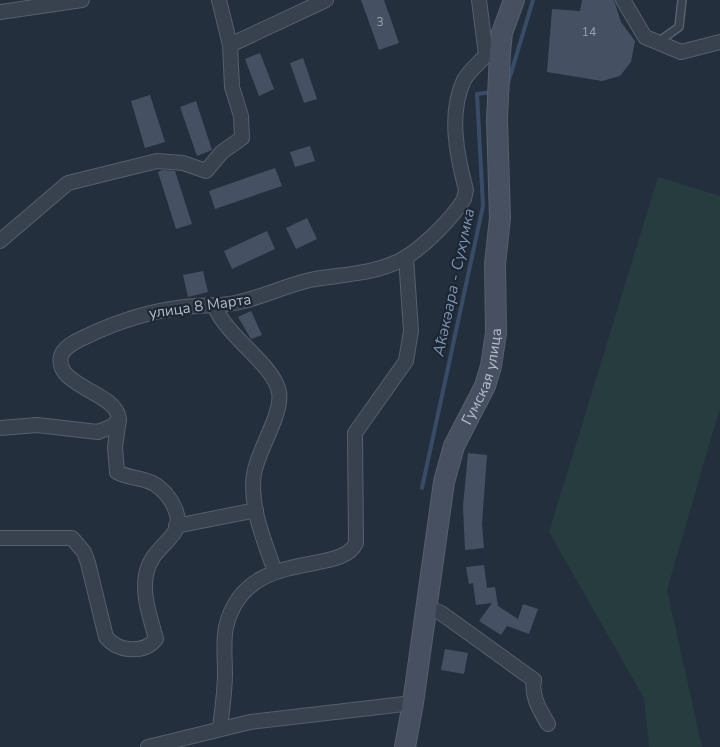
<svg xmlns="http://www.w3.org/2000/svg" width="720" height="747" viewBox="0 0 720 747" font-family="'Nunito Sans',sans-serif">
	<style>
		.green { fill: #263c3f }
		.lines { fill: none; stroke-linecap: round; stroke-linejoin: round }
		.stream { stroke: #394c67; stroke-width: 4 }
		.building { fill: #455162 }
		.lane-casing { stroke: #565f6c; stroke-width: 10 }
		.street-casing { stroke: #565f6c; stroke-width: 16 }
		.secondary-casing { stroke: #565f6c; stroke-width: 22 }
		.lane { stroke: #38414e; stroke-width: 7 }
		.street { stroke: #38414e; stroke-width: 14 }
		.secondary { stroke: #465061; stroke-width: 20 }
		.labels { text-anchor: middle; stroke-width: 4.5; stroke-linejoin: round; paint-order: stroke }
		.number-label { font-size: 12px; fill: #98a1af }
		.street-label { font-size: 15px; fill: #b4bcc9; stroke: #1d2633 }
		.water-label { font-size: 16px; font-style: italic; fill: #7c92b1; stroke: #1d2633 }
	</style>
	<rect width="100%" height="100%" fill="#242f3e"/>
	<path class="green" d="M658,177L720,196V408L667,590L702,747H649L644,698L549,532Z"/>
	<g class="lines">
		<g class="stream">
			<path d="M506,90L533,0"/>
			<path d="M422,488L483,206L477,94L493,92"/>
		</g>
	</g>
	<g class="building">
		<path d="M361,0H384L399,43L379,50Z"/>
		<path d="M582,0H614L621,22L635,41L631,62L620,76L602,81L547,72L552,9L580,11Z"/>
		<path d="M260,53L274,89L259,96L245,59Z"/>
		<path d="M303,58L317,99L304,103L290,63Z"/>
		<path d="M150,95L165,142L145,148L131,101Z"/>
		<path d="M196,101L212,150L197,156L180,107Z"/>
		<path d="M310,146L315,161L295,167L290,152Z"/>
		<path d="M275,168L282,186L215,209L209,191Z"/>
		<path d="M162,170L175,171L192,224L176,229L158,172Z"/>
		<path d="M307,218L317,239L296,249L286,228Z"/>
		<path d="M267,231L275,249L232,269L224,251Z"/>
		<path d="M203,271L208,292L188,297L183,275Z"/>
		<path d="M251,311L262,335L251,339L238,317Z"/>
		<path d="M468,453L487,455L482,524L484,548L465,550L463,506Z"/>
		<path d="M484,565L487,588L495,587L498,606L518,619L523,604L538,609L529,634L507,626L501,635L479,621L492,603L476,605L473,583L469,584L466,567Z"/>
		<path d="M445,649L468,653L464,674L441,670Z"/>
	</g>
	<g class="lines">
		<defs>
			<path id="lane" d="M658,42L679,27L682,0"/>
			<g id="street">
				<path d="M623,0L645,37L681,52L720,42"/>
				<path d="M0,12L82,0"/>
				<path d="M230,45L326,0"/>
				<path d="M0,241L68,183L157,161L183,163L206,171L222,152L242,138L241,116L232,87L230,45L219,0"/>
				<path d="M214,305C227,338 273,363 279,392C283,414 258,449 254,474C249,507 265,542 275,572"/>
				<path d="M0,428L37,425L98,432L113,426L119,419C116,391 54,387 61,356C64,346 77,341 85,337C118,321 149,311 185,307C202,305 219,306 235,303C261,298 284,286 310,280C340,274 370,275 399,261C420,251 452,219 464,199L466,190C457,156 448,114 464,80C469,71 479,63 486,55L479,0"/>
				<path d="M176,526L256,510"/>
				<path d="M0,538H72L84,552L88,563L106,637C118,652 144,654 156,639C151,619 142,597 146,575C150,554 163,548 174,533C185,517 169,494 156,485C144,477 129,479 117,472L115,447L119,419"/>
				<path d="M427,607L441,613L534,680C531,697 540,710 548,724"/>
				<path d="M220,728C222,710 225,691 225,673C225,659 223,641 226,627C245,546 341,577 356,543L355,433L406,361L411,331L406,257"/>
				<path d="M148,747L250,722L413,703"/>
			</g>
			<g id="secondary">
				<path id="s1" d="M405,747L413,703L444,482L454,446L485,386L491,366L496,333L495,264L500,218L497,120L500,52L502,33L514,0"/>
			</g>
		</defs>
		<use href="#lane" class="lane-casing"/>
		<use href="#street" class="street-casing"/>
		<use href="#secondary" class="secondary-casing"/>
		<use href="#lane" class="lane"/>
		<use href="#street" class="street"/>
		<use href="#secondary" class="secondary"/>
	</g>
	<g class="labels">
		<g class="number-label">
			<text x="380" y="26">3</text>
			<text x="589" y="36">14</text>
		</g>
		<g class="street-label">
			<text transform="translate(200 306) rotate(-8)" y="5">улица 8 Марта</text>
			<text dy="5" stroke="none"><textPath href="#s1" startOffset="381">Гумская улица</textPath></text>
		</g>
		<g class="water-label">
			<text transform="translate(453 282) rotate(-78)" y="6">Аҟәкәара - Сухумка</text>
		</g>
	</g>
</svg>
